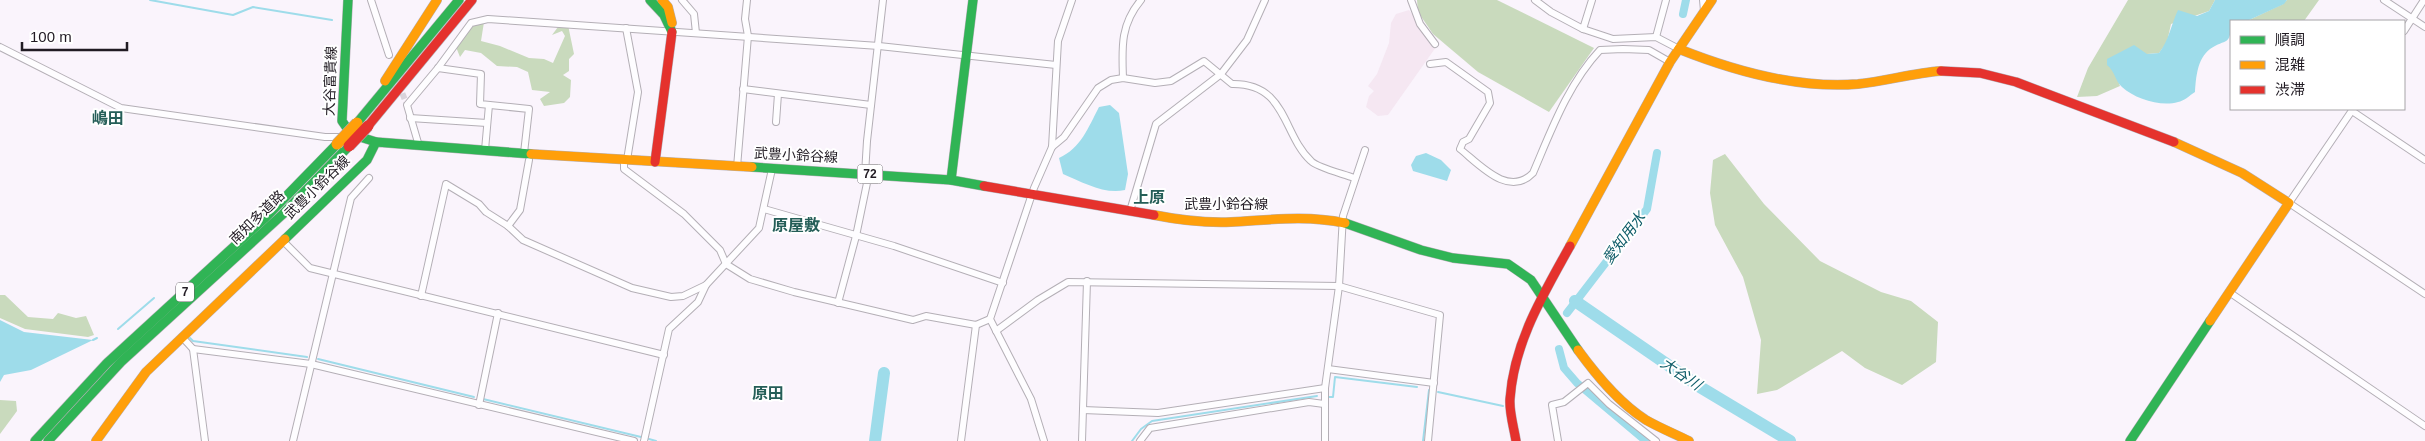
<svg xmlns="http://www.w3.org/2000/svg" width="2425" height="441" viewBox="0 0 2425 441" font-family="Helvetica,'Noto Sans JP',sans-serif">
	<style>
		.industrial { fill: #f5e7f2 }
		.forest { fill: #c9dabd }
		.water { fill: #9edcea }
		.lines { fill: none; stroke-linecap: round; stroke-linejoin: round }
		.stream { stroke: #9edcea; stroke-width: 2 }
		.canal { stroke: #9edcea; stroke-width: 8 }
		.river { stroke: #9edcea; stroke-width: 12 }
		.street-tunnel { stroke: #d9d3db; stroke-width: 6; stroke-dasharray: 6 3; stroke-linecap: butt }
		.street-casing { stroke: #b4afb6; stroke-width: 8 }
		.fast-casing { stroke: #b4afb6; stroke-width: 10 }
		.slow-casing { stroke: #b4afb6; stroke-width: 10 }
		.jam-casing { stroke: #b4afb6; stroke-width: 10 }
		.street { stroke: #fefdff; stroke-width: 6 }
		.fast { stroke: #30b455; stroke-width: 9 }
		.slow { stroke: #ff9f0a; stroke-width: 9 }
		.jam { stroke: #e5322d; stroke-width: 9 }
		.slow-bridge-casing { stroke: #b4afb6; stroke-width: 12; stroke-linecap: butt }
		.jam-bridge-casing { stroke: #b4afb6; stroke-width: 12; stroke-linecap: butt }
		.slow-bridge { stroke: #ff9f0a; stroke-width: 11 }
		.jam-bridge { stroke: #e5322d; stroke-width: 11 }
		.labels { text-anchor: middle; stroke-width: 4; stroke-linejoin: round; paint-order: stroke }
		.shield { fill: #fff; stroke: #645f65; stroke-width: 1 }
		.shield-label { font-size: 12px; font-weight: bold; fill: #211b23 }
		.street-label { font-size: 14px; fill: #211b23; stroke: #fff }
		.water-label { font-size: 15px; font-style: italic; fill: #0d5c68; stroke: #fff }
		.quarter-label { font-size: 16px; font-weight: bold; fill: #255e58; stroke: #fff }
	</style>
	<rect width="100%" height="100%" fill="#faf4fc"/>
	<path class="industrial" d="M1409,10L1436,47L1388,115L1378,116L1366,107L1369,96L1374,91L1368,86L1377,74L1389,43L1391,23L1396,14Z"/>
	<g class="forest">
		<path d="M1417,0H1497L1594,48L1549,112L1478,72L1433,34L1418,12Z"/>
		<path d="M2128,0H2215L2209,11L2171,24L2167,42L2159,53L2147,54L2114,70L2120,86L2097,96L2077,97L2088,68Z"/>
		<path d="M2287,0H2319L2304,21H2247L2283,4Z"/>
		<path d="M484,22L481,41L500,46L529,58L544,59L553,63L565,36L562,31L552,35L558,27L568,25L574,54L569,59V71L563,75L571,80L570,97L564,103L544,106L540,99L550,92L532,90L528,72L517,67L497,66L481,53L465,50L460,57L456,47L472,25Z"/>
		<path d="M1725,154L1764,204L1820,261L1881,292L1911,301L1938,322L1936,362L1902,385L1865,368L1842,351L1777,390L1757,394L1761,340L1743,277L1715,225L1710,193L1713,160Z"/>
		<path d="M0,295H5L28,317L53,319L58,313L76,318L86,316L94,335L88,337L25,329L0,318Z"/>
		<path d="M0,400L16,401L17,411L0,434Z"/>
	</g>
	<g class="water">
		<path d="M2215,0H2287L2284,4L2247,21H2231C2231,47 2226,38 2210,49C2197,59 2196,78 2195,92C2189,96 2184,101 2178,102C2161,107 2135,99 2122,87C2115,81 2115,71 2107,65V59L2134,45L2147,54L2159,53C2169,40 2171,25 2178,10L2197,16L2209,11Z"/>
		<path d="M1110,105L1119,113L1128,174L1125,190C1105,195 1082,182 1063,174L1059,158C1081,148 1088,128 1099,107Z"/>
		<path d="M1426,153L1441,160L1451,170L1447,181L1413,171L1411,165L1416,156Z"/>
		<path d="M0,320L24,332L93,340L31,370L4,375L0,382Z"/>
	</g>
	<g class="lines">
		<g class="stream">
			<path d="M150,0L233,15L253,7L332,20"/>
			<path d="M118,329L154,298"/>
			<path d="M190,338L193,341L307,357"/>
			<path d="M93,340L97,338"/>
			<path d="M318,359L474,397"/>
			<path d="M1438,392L1503,406"/>
			<path d="M1329,397H1333L1335,377L1417,387"/>
			<path d="M483,399L641,437"/>
			<path d="M649,439L656,441"/>
			<path d="M1132,441L1141,429L1152,421L1317,396"/>
			<path d="M1423,441L1429,390"/>
		</g>
		<g class="canal">
			<path d="M1683,14L1686,0"/>
			<path d="M1567,313L1647,209L1657,153"/>
			<path d="M1559,349L1564,368L1577,383L1646,441"/>
		</g>
		<g class="river">
			<path d="M1575,301L1700,387L1790,441"/>
			<path d="M875,441L884,373"/>
		</g>
		<path class="street-tunnel" d="M399,85L407,105"/>
		<defs>
			<g id="street">
				<path d="M371,0L389,55"/>
				<path d="M682,0L694,14L696,33"/>
				<path d="M1411,0L1420,24L1435,44"/>
				<path d="M1535,0L1551,12L1583,29L1592,0"/>
				<path d="M1703,0L1704,11"/>
				<path d="M2384,0L2425,27"/>
				<path d="M626,28L638,92L627,160"/>
				<path d="M1583,29L1613,39L1656,37L1679,49"/>
				<path d="M2404,31L2424,0"/>
				<path d="M1656,37L1666,0"/>
				<path d="M0,47L121,108L325,137H344"/>
				<path d="M1430,64L1446,62L1488,92L1490,103L1469,139L1463,142L1460,149C1480,165 1509,198 1533,173C1551,131 1568,84 1600,50L1623,49L1649,50L1670,62"/>
				<path d="M438,68L481,74L480,104L529,109L524,153"/>
				<path d="M1123,78C1122,48 1120,25 1141,0"/>
				<path d="M743,89L871,105"/>
				<path d="M2353,109L2289,203L2425,294"/>
				<path d="M2352,111L2425,160"/>
				<path d="M410,118L487,123"/>
				<path d="M776,122L778,94"/>
				<path d="M419,146L407,105L438,68L471,23L488,19L879,46L1056,65"/>
				<path d="M1052,147L1064,137L1098,88L1111,80L1123,78L1155,83L1171,81L1204,61L1232,84C1287,83 1282,134 1311,161C1318,168 1344,174 1354,178"/>
				<path d="M485,150L489,105"/>
				<path d="M624,159V169L684,214L720,250L726,264L750,279L794,292L913,320L926,316L976,325L990,319"/>
				<path d="M737,167L748,36L745,19L747,0"/>
				<path d="M764,209L894,246L1003,283"/>
				<path d="M1130,211L1156,124L1221,74L1247,40L1265,0"/>
				<path d="M508,226L520,210L529,160"/>
				<path d="M283,241L310,268L664,355"/>
				<path d="M2229,292L2425,426"/>
				<path d="M421,296L446,184L479,204L486,212L508,226L523,240L632,288L671,297L683,296L706,285"/>
				<path d="M838,303L856,236L867,183L865,174L867,141L883,0"/>
				<path d="M996,331L1038,300L1068,282L1339,286L1440,315L1428,441"/>
				<path d="M182,337L193,349L205,441"/>
				<path d="M193,349L311,364L634,441"/>
				<path d="M1328,369L1434,383"/>
				<path d="M479,405L498,313"/>
				<path d="M1083,410L1158,413L1325,388"/>
				<path d="M293,441L351,198L369,178"/>
				<path d="M644,441L669,329L698,302L706,285L759,228L772,169"/>
				<path d="M961,441L976,325"/>
				<path d="M1044,441L1031,399L990,319L1034,188L1052,147L1058,41L1072,0"/>
				<path d="M1082,441L1087,281"/>
				<path d="M1140,441L1150,428L1309,402L1324,404"/>
				<path d="M1325,441V388L1339,286L1343,216L1365,150"/>
				<path d="M1558,441L1552,405L1564,402L1588,383L1609,404L1656,441"/>
			</g>
			<g id="fast">
				<path d="M348,0L342,121L351,134L376,142"/>
				<path d="M650,0L664,15L672,32"/>
				<path d="M357,123L459,0"/>
				<path d="M752,167L951,180L984,186"/>
				<path d="M951,180L973,0"/>
				<path d="M1345,223L1421,250L1453,258L1508,264L1531,280L1578,350"/>
				<path d="M285,239L367,160L376,142L531,154"/>
				<path d="M35,441L107,363L264,219L337,144"/>
				<path d="M48,441L121,362L283,214L349,146"/>
				<path d="M2130,441L2210,321"/>
			</g>
			<g id="slow">
				<path d="M662,0L668,7L672,23"/>
				<path d="M1679,49C1734,71 1798,89 1858,84C1886,81 1913,73 1941,71"/>
				<path d="M385,81L437,0"/>
				<path d="M2174,142L2242,173L2289,203L2210,321"/>
				<path d="M531,154L752,167"/>
				<path d="M1154,215C1179,220 1205,223 1231,222C1271,220 1304,215 1345,223"/>
				<path d="M1570,246L1670,62L1712,0"/>
				<path d="M1578,350C1597,376 1619,403 1646,420C1660,428 1675,434 1689,441"/>
				<path d="M96,441L146,372L285,239"/>
			</g>
			<g id="jam">
				<path d="M1941,71L1980,73L2016,82L2174,142"/>
				<path d="M368,126L472,0"/>
				<path d="M655,162L672,32"/>
				<path d="M984,186L1154,215"/>
				<path d="M1516,441C1514,428 1509,412 1510,399C1514,342 1543,295 1570,246"/>
			</g>
		</defs>
		<use href="#street" class="street-casing"/>
		<use href="#fast" class="fast-casing"/>
		<use href="#slow" class="slow-casing"/>
		<use href="#jam" class="jam-casing"/>
		<use href="#street" class="street"/>
		<use href="#fast" class="fast"/>
		<use href="#slow" class="slow"/>
		<use href="#jam" class="jam"/>
		<defs>
			<path id="slow-bridge" d="M337,144L357,123"/>
			<path id="jam-bridge" d="M349,146L368,126"/>
		</defs>
		<use href="#slow-bridge" class="slow-bridge-casing"/>
		<use href="#jam-bridge" class="jam-bridge-casing"/>
		<use href="#slow-bridge" class="slow-bridge"/>
		<use href="#jam-bridge" class="jam-bridge"/>
	</g>
	<g class="labels">
		<g class="shield">
			<rect x="857.5" y="164.5" width="25" height="19" rx="4"/>
			<rect x="176" y="282.5" width="18" height="19" rx="4"/>
		</g>
		<g class="shield-label">
			<text x="870" y="178">72</text>
			<text x="185" y="296">7</text>
		</g>
		<g class="street-label">
			<text transform="translate(330 81) rotate(-88)" y="5">大谷富貴線</text>
			<text transform="translate(796 155) rotate(3)" y="5">武豊小鈴谷線</text>
			<text transform="translate(317 187) rotate(-44)" y="5">武豊小鈴谷線</text>
			<text x="1226" y="209">武豊小鈴谷線</text>
			<text transform="translate(257 217) rotate(-44)" y="5">南知多道路</text>
		</g>
		<g class="water-label">
			<text transform="translate(1624 238) rotate(-53)" y="5">愛知用水</text>
			<text transform="translate(1681 374) rotate(34)" y="5">大谷川</text>
		</g>
		<g class="quarter-label">
			<text x="108" y="124">嶋田</text>
			<text x="1149" y="203">上原</text>
			<text x="796" y="231">原屋敷</text>
			<text x="768" y="399">原田</text>
		</g>
	</g>
	<rect x="2230" y="20" width="175" height="90" fill="#ffffff" stroke="#a6a4a7"/>
	<rect x="2240" y="36" width="25" height="8" fill="#30b455" stroke="#a6a4a7"/>
	<text x="2275" y="45" font-size="15" fill="#211b23">順調</text>
	<rect x="2240" y="61" width="25" height="8" fill="#ff9f0a" stroke="#a6a4a7"/>
	<text x="2275" y="70" font-size="15" fill="#211b23">混雑</text>
	<rect x="2240" y="86" width="25" height="8" fill="#e5322d" stroke="#a6a4a7"/>
	<text x="2275" y="95" font-size="15" fill="#211b23">渋滞</text>
	<path d="M22 42v8h105v-8" fill="none" stroke="#211b23" stroke-width="2.5"/>
	<text x="30" y="42" font-size="15" fill="#211b23" stroke="#ffffff" stroke-width="4" paint-order="stroke">100 m</text>
</svg>
